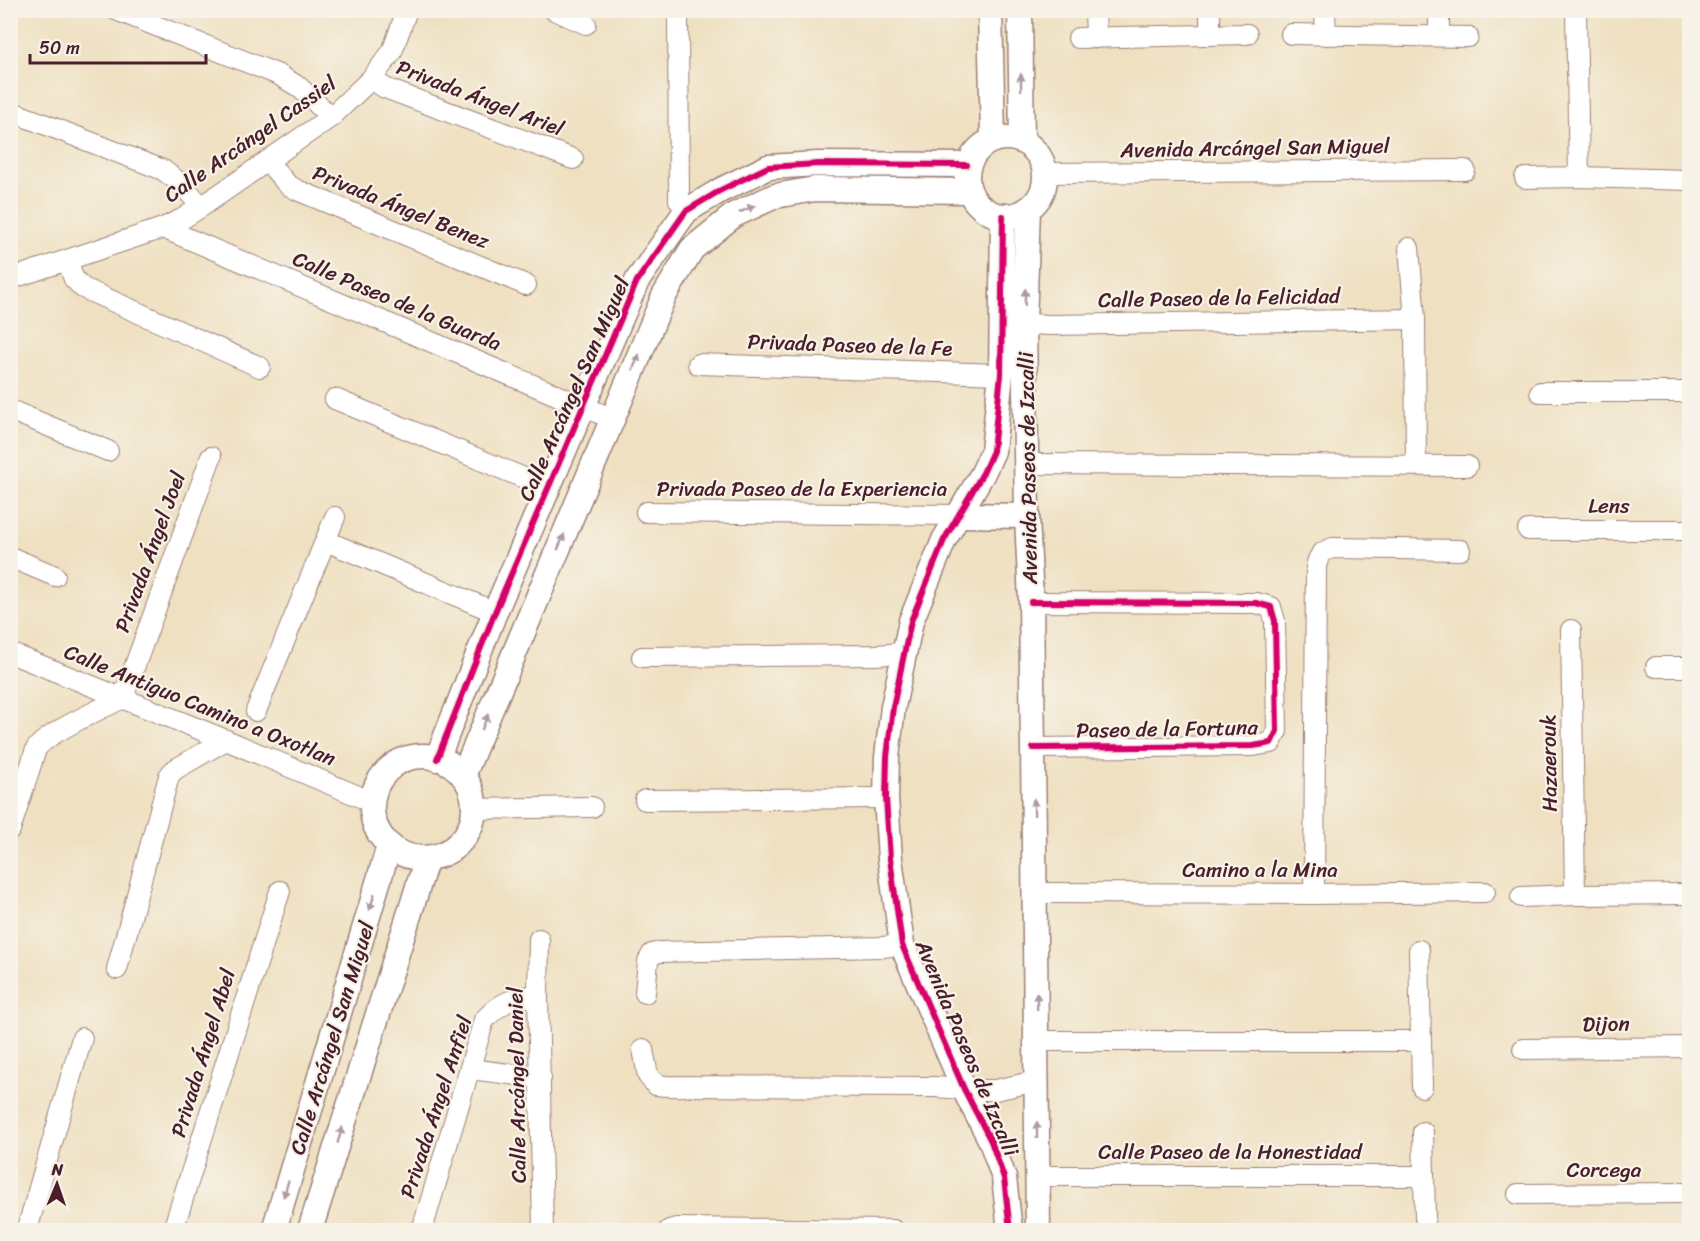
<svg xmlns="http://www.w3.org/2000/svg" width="1700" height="1241" viewBox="0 0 1700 1241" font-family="Sriracha,sans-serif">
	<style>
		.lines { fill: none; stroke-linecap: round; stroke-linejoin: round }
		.minor-casing { stroke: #9c8076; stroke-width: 22 }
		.tertiary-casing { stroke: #9c8076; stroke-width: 27 }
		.minor { stroke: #fff; stroke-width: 20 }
		.tertiary { stroke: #fff; stroke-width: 24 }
		.cycleway-casing { stroke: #f7f3e8; stroke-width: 10 }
		.cycleway { stroke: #d6006c; stroke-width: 6 }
		.oneway { fill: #ae9aa0 }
		.labels { text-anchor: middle; stroke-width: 4.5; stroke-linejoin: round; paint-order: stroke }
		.street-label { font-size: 21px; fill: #4a1f2b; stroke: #f7f3e8 }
	</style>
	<rect width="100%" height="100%" fill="#f7f3e8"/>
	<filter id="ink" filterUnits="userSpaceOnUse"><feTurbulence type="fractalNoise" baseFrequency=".0167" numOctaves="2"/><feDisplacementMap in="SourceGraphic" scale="12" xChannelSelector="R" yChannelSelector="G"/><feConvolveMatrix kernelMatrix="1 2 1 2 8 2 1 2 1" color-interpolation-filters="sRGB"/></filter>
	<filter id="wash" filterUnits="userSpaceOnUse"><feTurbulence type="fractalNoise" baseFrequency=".008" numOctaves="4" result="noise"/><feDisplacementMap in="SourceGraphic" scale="24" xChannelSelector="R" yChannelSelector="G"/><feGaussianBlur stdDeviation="1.35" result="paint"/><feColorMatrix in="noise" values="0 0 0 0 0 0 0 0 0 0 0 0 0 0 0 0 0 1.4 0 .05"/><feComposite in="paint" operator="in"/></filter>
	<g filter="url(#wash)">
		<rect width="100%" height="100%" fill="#efe0c1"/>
	</g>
	<g filter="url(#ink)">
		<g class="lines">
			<defs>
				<g id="minor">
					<path d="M116,10L279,75L299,87L331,117"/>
					<path d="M554,10L586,24"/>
					<path d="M678,10L679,200L686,211"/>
					<path d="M1095,10L1096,38"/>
					<path d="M1210,10V35"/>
					<path d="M1325,10L1326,35"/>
					<path d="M1439,10V35"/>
					<path d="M1576,10L1579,177"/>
					<path d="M1291,34L1468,37"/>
					<path d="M1078,38L1247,34"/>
					<path d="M371,79L385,88L573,159"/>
					<path d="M10,111L163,170C179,181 190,192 201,207"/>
					<path d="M267,161L288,185L297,190L526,285"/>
					<path d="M1046,173L1465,170"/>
					<path d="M1525,178L1579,177L1690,180"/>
					<path d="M163,228L613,419"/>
					<path d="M1409,248L1415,319L1416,465"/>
					<path d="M67,260L74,279L83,288L260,367"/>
					<path d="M10,279L163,228L182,219L201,207L331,117L371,79L392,52L407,10"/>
					<path d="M1024,324L1052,325L1415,319"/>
					<path d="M698,364L1001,374"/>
					<path d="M1540,392H1690"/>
					<path d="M335,399L548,488"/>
					<path d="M10,410L108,451"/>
					<path d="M1027,464L1467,466"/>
					<path d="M646,512L958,515"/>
					<path d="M1528,530H1690"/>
					<path d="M326,541L495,612"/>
					<path d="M10,557L55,576"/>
					<path d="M1031,602L1256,603L1271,607L1275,621L1277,731L1271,743L1253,746L1033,748"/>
					<path d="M1571,630L1575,895"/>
					<path d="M10,653L226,740L372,802"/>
					<path d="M642,657L875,655L903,653"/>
					<path d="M1656,667H1690"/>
					<path d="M256,711L335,517"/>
					<path d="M645,800L886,798"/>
					<path d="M474,809L592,807"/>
					<path d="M10,830L36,749C46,733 103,708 123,698L211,457"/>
					<path d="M1035,893L1314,894L1485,892"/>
					<path d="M1314,894L1316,566C1319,555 1322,551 1333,548L1460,550"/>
					<path d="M1521,897L1575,895L1690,894"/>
					<path d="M539,939L538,995L543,1230"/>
					<path d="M1419,950L1422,1087"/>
					<path d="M117,969L169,776L174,770L226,740"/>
					<path d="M645,993L648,961L652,954L660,952L882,947L902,945"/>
					<path d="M1037,1041H1421"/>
					<path d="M643,1049L648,1076L656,1085L667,1086L934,1087L980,1090H995L1036,1081"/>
					<path d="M1523,1049L1690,1047"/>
					<path d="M470,1069L541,1078"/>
					<path d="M1423,1132L1425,1218"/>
					<path d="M1037,1176H1424"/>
					<path d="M1518,1194L1690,1193"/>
					<path d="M27,1230L82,1038"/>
					<path d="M173,1230L280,891"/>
					<path d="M422,1230L484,1020C502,1001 513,998 538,995"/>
					<path d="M669,1230L676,1228L893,1230"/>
				</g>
				<g id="tertiary">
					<path d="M990,10L993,139"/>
					<path d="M1020,10L1022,140"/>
					<circle cx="1006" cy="177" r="39"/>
					<path d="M1028,209L1024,324L1027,516L1031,602L1033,748L1038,1230"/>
					<path d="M1003,216L1001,374L993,451L983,473L944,540L911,621L893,707L887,757L886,798L890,859L902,945L964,1089L991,1141L1004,1178L1010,1230"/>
					<path d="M958,515L1027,516"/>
					<circle cx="423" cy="807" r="51"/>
					<path d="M437,759L495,612L637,281L686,211L721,190L768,167L818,164L967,165"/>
					<path d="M463,776L664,296L692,249L734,215L775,196L815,189L968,191"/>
					<path d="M274,1230L389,846"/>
					<path d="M310,1230L427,858"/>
				</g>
			</defs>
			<use href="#minor" class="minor-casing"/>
			<use href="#tertiary" class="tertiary-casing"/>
			<use href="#minor" class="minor"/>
			<use href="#tertiary" class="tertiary"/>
			<defs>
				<g id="cycleway">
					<path d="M1003,216L1001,374L993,451L983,473L944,540L911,621L893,707L887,757L886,798L890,859L902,945L964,1089L991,1141L1004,1178L1010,1230"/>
					<path d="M1031,602L1256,603L1271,607L1275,621L1277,731L1271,743L1253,746L1033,748"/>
					<path d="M437,759L495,612L637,281L686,211L721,190L768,167L818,164L967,165"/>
				</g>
			</defs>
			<use href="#cycleway" class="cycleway-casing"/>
			<use href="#cycleway" class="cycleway"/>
		</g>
		<defs><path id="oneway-solid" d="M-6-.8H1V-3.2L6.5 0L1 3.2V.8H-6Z" transform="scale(1.5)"/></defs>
		<g class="oneway">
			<use href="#oneway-solid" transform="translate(1021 82) rotate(-91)"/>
			<use href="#oneway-solid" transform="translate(747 209) rotate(-25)"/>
			<use href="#oneway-solid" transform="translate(1025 297) rotate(-88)"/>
			<use href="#oneway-solid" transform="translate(636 362) rotate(-67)"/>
			<use href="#oneway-solid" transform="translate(561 542) rotate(-67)"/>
			<use href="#oneway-solid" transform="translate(485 722) rotate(-67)"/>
			<use href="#oneway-solid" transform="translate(1034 807) rotate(-91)"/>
			<use href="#oneway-solid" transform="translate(372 902) rotate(107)"/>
			<use href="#oneway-solid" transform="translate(1037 1001) rotate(-91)"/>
			<use href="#oneway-solid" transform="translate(1037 1130) rotate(-90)"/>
			<use href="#oneway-solid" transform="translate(340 1135) rotate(-73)"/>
			<use href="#oneway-solid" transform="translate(286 1189) rotate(107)"/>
		</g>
	</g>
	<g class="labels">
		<g class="street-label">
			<text transform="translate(480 98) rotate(21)" y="7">Privada Ángel Ariel</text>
			<text transform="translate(250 139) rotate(-35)" y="7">Calle Arcángel Cassiel</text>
			<text transform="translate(1255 148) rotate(-1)" y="7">Avenida Arcángel San Miguel</text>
			<text transform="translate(401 207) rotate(22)" y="7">Privada Ángel Benez</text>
			<text transform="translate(1219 298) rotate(-1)" y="7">Calle Paseo de la Felicidad</text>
			<text transform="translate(397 301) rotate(23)" y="7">Calle Paseo de la Guarda</text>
			<text transform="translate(850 345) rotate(2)" y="7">Privada Paseo de la Fe</text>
			<text transform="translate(574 389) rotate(-66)" y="7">Calle Arcángel San Miguel</text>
			<text transform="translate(1028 468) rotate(-91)" y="7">Avenida Paseos de Izcalli</text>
			<text x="802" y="496">Privada Paseo de la Experiencia</text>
			<text x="1609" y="513">Lens</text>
			<text transform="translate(150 552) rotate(-70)" y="7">Privada Ángel Joel</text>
			<text transform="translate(200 705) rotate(22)" y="7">Calle Antiguo Camino a Oxotlan</text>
			<text transform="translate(1167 729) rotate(-1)" y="7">Paseo de la Fortuna</text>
			<text transform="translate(1549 763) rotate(-91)" y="7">Hazaerouk</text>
			<text x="1260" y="877">Camino a la Mina</text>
			<text transform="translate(1606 1024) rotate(-1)" y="7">Dijon</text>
			<text transform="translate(332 1038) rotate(-73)" y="7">Calle Arcángel San Miguel</text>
			<text transform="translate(967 1048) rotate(67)" y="7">Avenida Paseos de Izcalli</text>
			<text transform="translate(203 1053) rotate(-73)" y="7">Privada Ángel Abel</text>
			<text transform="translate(517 1085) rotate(-91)" y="7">Calle Arcángel Daniel</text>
			<text transform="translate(436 1107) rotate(-72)" y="7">Privada Ángel Anfiel</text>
			<text x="1230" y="1159">Calle Paseo de la Honestidad</text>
			<text x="1604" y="1177">Corcega</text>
		</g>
	</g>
	<rect width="1700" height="1241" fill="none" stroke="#f7f3e8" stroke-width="36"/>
	<g transform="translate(57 1184) rotate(2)" stroke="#f7f3e8" stroke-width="4.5" paint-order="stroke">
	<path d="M0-4.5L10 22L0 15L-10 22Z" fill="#4a1f2b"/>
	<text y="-9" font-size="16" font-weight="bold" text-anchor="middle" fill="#4a1f2b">N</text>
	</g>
	<path d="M30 54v9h176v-9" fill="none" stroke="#4a1f2b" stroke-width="3"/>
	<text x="39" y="54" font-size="18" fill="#4a1f2b" stroke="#f7f3e8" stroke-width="4.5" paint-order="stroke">50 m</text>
</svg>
